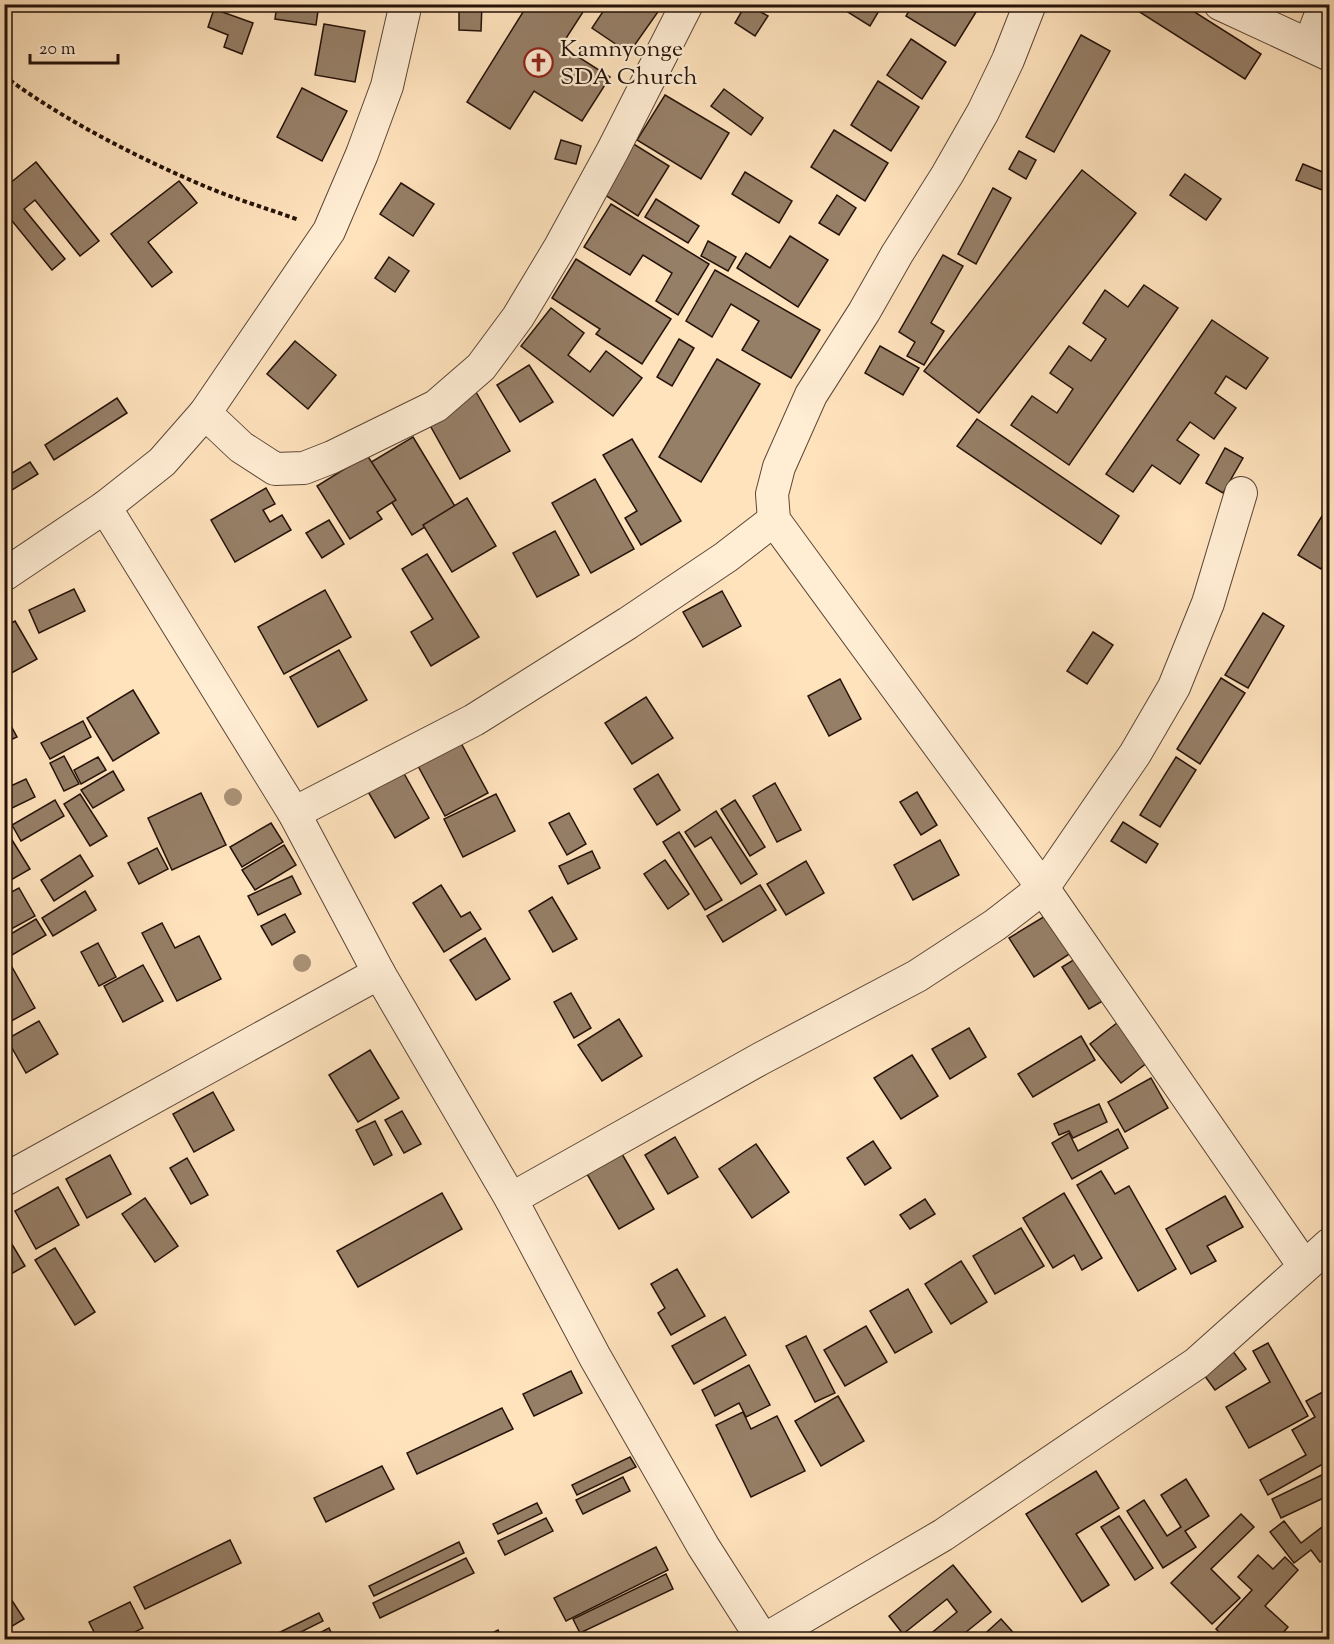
<svg xmlns="http://www.w3.org/2000/svg" width="1334" height="1644" viewBox="0 0 1334 1644" font-family="'Sorts Mill Goudy',serif">
	<style>
		.building { fill: #967f67; stroke: #251209; stroke-width: 1.5 }
		.lines { fill: none; stroke-linecap: round; stroke-linejoin: round }
		.minor-casing { stroke: #5c4636; stroke-width: 34 }
		.path { stroke: #251209; stroke-width: 4; stroke-dasharray: 4.5 3; stroke-linecap: butt }
		.minor { stroke: #ffedd4; stroke-width: 32 }
		.tree { fill: #aa9277 }
		.labels { text-anchor: middle; stroke-width: 4.5; stroke-linejoin: round; paint-order: stroke }
		.poi-label { font-size: 24px; fill: #251209; stroke: #ffedd4; text-anchor: start }
	</style>
	<rect width="100%" height="100%" fill="#ffe3bd"/>
	<filter id="stains"><feTurbulence type="fractalNoise" baseFrequency=".00333" numOctaves="4"/><feColorMatrix values="0 0 0 0 .2 0 0 0 0 .09 0 0 0 0 .02 0 0 0 .5 -.17"/></filter>
	<radialGradient id="worn" r=".72"><stop offset=".6" stop-color="#630" stop-opacity="0"/><stop offset="1" stop-color="#630" stop-opacity=".3"/></radialGradient>
	<g class="building">
		<path d="M277,4H295V8L318,11L316,25L275,19Z"/>
		<path d="M459,4H482L481,31L459,30Z"/>
		<path d="M528,4H571L583,12L561,46L610,77L582,121L534,91L510,129L467,102Z"/>
		<path d="M608,4H653L660,9L629,53L592,28Z"/>
		<path d="M746,4L768,16L755,36L735,23Z"/>
		<path d="M835,4H883L870,26Z"/>
		<path d="M913,4H981L955,46L906,16Z"/>
		<path d="M1127,4H1182L1261,54L1245,79Z"/>
		<path d="M214,9L253,23L242,54L224,47L228,35L208,27Z"/>
		<path d="M324,24L365,31L355,82L315,75Z"/>
		<path d="M1081,35L1110,51L1054,152L1026,137Z"/>
		<path d="M911,39L946,62L922,99L887,75Z"/>
		<path d="M878,81L919,107L891,151L851,125Z"/>
		<path d="M302,88L347,111L322,161L277,137Z"/>
		<path d="M724,89L763,118L751,135L711,106Z"/>
		<path d="M665,95L729,133L701,179L637,140Z"/>
		<path d="M834,130L888,163L865,201L811,167Z"/>
		<path d="M624,138L669,166L638,216L594,188Z"/>
		<path d="M561,140L581,146L576,164L555,159Z"/>
		<path d="M1019,151L1036,160L1026,179L1009,169Z"/>
		<path d="M36,162L99,241L80,256L35,200L24,209L65,259L52,270L4,211V188Z"/>
		<path d="M1303,164L1330,175V193L1296,180Z"/>
		<path d="M1082,170L1136,213L979,413L924,371Z"/>
		<path d="M745,172L792,201L779,223L732,194Z"/>
		<path d="M1185,174L1221,199L1206,220L1170,195Z"/>
		<path d="M179,181L197,203L148,242L172,272L152,287L111,234Z"/>
		<path d="M401,183L434,204L413,236L380,214Z"/>
		<path d="M993,188L1011,198L976,264L958,254Z"/>
		<path d="M837,195L856,208L839,235L819,223Z"/>
		<path d="M656,199L699,226L688,243L645,217Z"/>
		<path d="M611,204L709,264L678,315L656,301L672,273L643,255L630,275L584,247Z"/>
		<path d="M790,236L828,260L798,307L737,268L746,253L770,268Z"/>
		<path d="M708,241L736,257L728,271L701,256Z"/>
		<path d="M943,255L963,266L931,323L944,331L924,365L907,356L915,342L899,332Z"/>
		<path d="M389,257L409,271L395,292L375,278Z"/>
		<path d="M576,259L671,319L642,364L596,334L600,329L552,298Z"/>
		<path d="M715,270L820,330L791,378L742,350L759,321L731,304L712,337L686,321Z"/>
		<path d="M1144,285L1178,308L1069,465L1011,425L1032,396L1057,413L1073,389L1050,373L1069,346L1091,361L1106,339L1083,323L1105,290L1128,307Z"/>
		<path d="M551,308L584,333L568,355L590,372L606,351L642,378L613,416L521,346Z"/>
		<path d="M1212,320L1268,358L1246,389L1226,376L1215,393L1236,408L1214,439L1190,422L1177,440L1199,455L1180,484L1152,465L1133,492L1106,474Z"/>
		<path d="M679,339L694,348L672,386L657,377Z"/>
		<path d="M295,341L336,375L308,409L267,374Z"/>
		<path d="M880,346L919,368L903,395L865,373Z"/>
		<path d="M717,359L760,384L701,482L659,457Z"/>
		<path d="M529,365L553,402L520,422L497,385Z"/>
		<path d="M476,392L510,451L460,479L427,420Z"/>
		<path d="M117,398L127,413L54,460L45,445Z"/>
		<path d="M977,419L1119,516L1101,544L957,446Z"/>
		<path d="M413,437L456,508L412,535L368,464Z"/>
		<path d="M632,439L681,521L641,545L625,518L637,511L603,455Z"/>
		<path d="M1225,448L1243,458L1223,493L1206,483Z"/>
		<path d="M367,455L396,500L377,512L382,519L350,539L317,486Z"/>
		<path d="M30,462L38,474L4,495V478Z"/>
		<path d="M595,479L634,549L591,573L552,503Z"/>
		<path d="M266,488L275,504L263,510L270,522L282,515L291,530L235,562L211,520Z"/>
		<path d="M467,498L496,546L452,572L423,525Z"/>
		<path d="M1330,503V555L1321,569L1298,555Z"/>
		<path d="M329,520L344,544L322,558L306,533Z"/>
		<path d="M555,531L579,575L537,597L513,553Z"/>
		<path d="M427,554L479,637L431,666L411,632L433,619L402,569Z"/>
		<path d="M74,589L85,611L39,633L29,610Z"/>
		<path d="M325,590L351,637L284,674L258,627Z"/>
		<path d="M722,591L741,626L703,647L683,612Z"/>
		<path d="M1263,613L1284,626L1248,688L1225,675Z"/>
		<path d="M15,621L37,659L6,676L4,673V627Z"/>
		<path d="M1093,632L1113,645L1087,684L1067,671Z"/>
		<path d="M339,650L367,700L318,727L290,677Z"/>
		<path d="M1221,678L1245,693L1200,764L1177,749Z"/>
		<path d="M840,679L861,719L829,736L808,696Z"/>
		<path d="M133,690L159,733L113,761L87,718Z"/>
		<path d="M646,697L673,738L632,764L605,723Z"/>
		<path d="M4,713L17,737L4,743Z"/>
		<path d="M83,721L91,737L50,759L41,743Z"/>
		<path d="M461,743L488,793L445,816L418,766Z"/>
		<path d="M64,756L79,784L64,791L50,763Z"/>
		<path d="M98,757L106,770L81,784L74,770Z"/>
		<path d="M1176,757L1196,770L1160,827L1140,815Z"/>
		<path d="M402,770L429,818L395,838L367,790Z"/>
		<path d="M113,771L124,790L93,808L81,790Z"/>
		<path d="M658,774L680,810L657,825L634,789Z"/>
		<path d="M26,779L35,797L10,809L4,797V789Z"/>
		<path d="M775,783L801,830L777,842L753,796Z"/>
		<path d="M917,792L937,825L921,835L900,802Z"/>
		<path d="M201,793L226,845L172,870L148,818Z"/>
		<path d="M80,794L107,836L90,846L64,804Z"/>
		<path d="M496,794L515,831L463,857L444,819Z"/>
		<path d="M55,800L64,816L21,841L12,825Z"/>
		<path d="M735,800L765,847L750,856L721,809Z"/>
		<path d="M716,811L757,874L741,884L711,837L695,847L685,832Z"/>
		<path d="M569,813L586,844L567,855L549,823Z"/>
		<path d="M1123,822L1158,844L1146,863L1111,841Z"/>
		<path d="M271,823L283,842L242,867L230,847Z"/>
		<path d="M4,827L30,869L4,884Z"/>
		<path d="M679,832L722,900L705,910L663,842Z"/>
		<path d="M940,840L959,875L913,900L894,865Z"/>
		<path d="M284,845L296,865L255,890L242,870Z"/>
		<path d="M157,848L168,869L139,884L128,863Z"/>
		<path d="M592,851L600,868L568,884L559,866Z"/>
		<path d="M80,855L93,876L54,901L41,880Z"/>
		<path d="M665,860L689,894L668,909L644,874Z"/>
		<path d="M806,861L824,893L786,915L767,884Z"/>
		<path d="M292,876L301,894L258,915L248,896Z"/>
		<path d="M441,885L461,917L470,912L481,929L444,952L413,903Z"/>
		<path d="M760,885L776,910L723,942L707,916Z"/>
		<path d="M19,888L35,916L4,933V896Z"/>
		<path d="M85,891L96,910L53,936L42,918Z"/>
		<path d="M552,897L577,939L553,952L529,911Z"/>
		<path d="M1050,913L1074,951L1034,977L1009,938Z"/>
		<path d="M285,914L295,932L272,945L261,926Z"/>
		<path d="M36,919L46,935L12,955L4,942V938Z"/>
		<path d="M162,923L175,948L199,936L221,979L177,1001L142,933Z"/>
		<path d="M485,938L510,979L476,1000L450,960Z"/>
		<path d="M98,943L116,977L99,986L81,952Z"/>
		<path d="M1080,956L1106,999L1089,1009L1062,967Z"/>
		<path d="M143,965L163,1001L123,1022L104,986Z"/>
		<path d="M12,967L35,1008L4,1025V971Z"/>
		<path d="M571,993L591,1028L574,1038L554,1002Z"/>
		<path d="M1126,1016L1157,1055L1121,1083L1090,1044Z"/>
		<path d="M619,1019L642,1056L602,1081L578,1045Z"/>
		<path d="M39,1021L58,1054L26,1073L7,1039Z"/>
		<path d="M969,1028L986,1057L950,1079L932,1049Z"/>
		<path d="M1081,1036L1095,1060L1033,1097L1018,1074Z"/>
		<path d="M370,1050L399,1098L358,1122L329,1075Z"/>
		<path d="M912,1055L938,1096L901,1119L874,1078Z"/>
		<path d="M1151,1078L1168,1108L1125,1132L1108,1102Z"/>
		<path d="M213,1092L234,1130L194,1152L173,1114Z"/>
		<path d="M1099,1104L1107,1122L1073,1138L1069,1131L1059,1135L1054,1124Z"/>
		<path d="M402,1111L421,1144L404,1153L385,1120Z"/>
		<path d="M375,1121L392,1155L374,1165L356,1130Z"/>
		<path d="M1118,1129L1128,1148L1072,1179L1052,1143L1069,1133L1078,1151Z"/>
		<path d="M675,1137L698,1177L668,1194L645,1155Z"/>
		<path d="M873,1141L891,1168L865,1185L847,1158Z"/>
		<path d="M756,1144L789,1192L752,1218L719,1169Z"/>
		<path d="M622,1154L654,1209L619,1229L587,1174Z"/>
		<path d="M110,1155L131,1194L87,1218L66,1179Z"/>
		<path d="M187,1158L208,1195L191,1204L170,1168Z"/>
		<path d="M1101,1171L1115,1194L1129,1186L1176,1269L1138,1291L1077,1185Z"/>
		<path d="M58,1187L79,1225L36,1249L15,1211Z"/>
		<path d="M442,1193L462,1229L358,1287L337,1251Z"/>
		<path d="M1064,1193L1102,1258L1082,1270L1074,1255L1053,1268L1023,1218Z"/>
		<path d="M1225,1196L1243,1227L1207,1246L1216,1261L1191,1274L1166,1229Z"/>
		<path d="M145,1198L178,1246L155,1262L122,1214Z"/>
		<path d="M925,1199L935,1214L910,1229L900,1215Z"/>
		<path d="M1021,1228L1044,1266L995,1294L973,1256Z"/>
		<path d="M4,1231L25,1266L4,1278Z"/>
		<path d="M55,1248L95,1312L75,1325L35,1260Z"/>
		<path d="M961,1261L987,1302L951,1324L925,1284Z"/>
		<path d="M677,1269L705,1316L671,1335L658,1313L665,1308L651,1284Z"/>
		<path d="M908,1289L932,1332L895,1353L870,1311Z"/>
		<path d="M725,1317L746,1355L694,1384L672,1346Z"/>
		<path d="M866,1326L887,1362L845,1386L824,1350Z"/>
		<path d="M806,1336L835,1393L815,1402L786,1346Z"/>
		<path d="M1227,1343L1246,1369L1215,1390L1196,1364Z"/>
		<path d="M1268,1343L1308,1416L1249,1448L1226,1407L1270,1382L1253,1351Z"/>
		<path d="M749,1365L770,1405L746,1417L739,1403L715,1416L702,1390Z"/>
		<path d="M571,1371L582,1393L534,1416L523,1394Z"/>
		<path d="M1330,1388V1460L1268,1495L1260,1480L1306,1455L1292,1430L1315,1417L1306,1401Z"/>
		<path d="M838,1396L864,1441L821,1466L795,1421Z"/>
		<path d="M502,1408L513,1429L417,1474L407,1453Z"/>
		<path d="M743,1412L751,1429L777,1416L805,1471L751,1497L716,1425Z"/>
		<path d="M630,1457L636,1467L577,1495L572,1485Z"/>
		<path d="M382,1466L394,1489L326,1522L314,1498Z"/>
		<path d="M1096,1471L1119,1508L1076,1534L1109,1585L1082,1602L1026,1514Z"/>
		<path d="M1330,1471V1495L1281,1518L1272,1499Z"/>
		<path d="M623,1477L630,1491L583,1514L576,1500Z"/>
		<path d="M1186,1479L1209,1516L1185,1531L1196,1547L1163,1568L1127,1511L1144,1500L1167,1536L1181,1527L1161,1495Z"/>
		<path d="M537,1503L542,1513L498,1534L493,1524Z"/>
		<path d="M1241,1514L1254,1527L1211,1569L1240,1598L1212,1624L1171,1583Z"/>
		<path d="M1119,1516L1153,1568L1135,1580L1101,1527Z"/>
		<path d="M546,1518L553,1531L505,1555L498,1541Z"/>
		<path d="M1284,1521L1301,1543L1330,1521V1555L1320,1562L1311,1550L1294,1563L1270,1532Z"/>
		<path d="M230,1540L241,1563L145,1609L134,1587Z"/>
		<path d="M459,1542L464,1553L374,1596L369,1586Z"/>
		<path d="M656,1547L668,1570L566,1621L554,1598Z"/>
		<path d="M1258,1555L1273,1569L1285,1557L1298,1570L1265,1606L1288,1627L1277,1640H1227L1216,1629L1252,1590L1238,1577Z"/>
		<path d="M466,1558L474,1573L380,1618L373,1603Z"/>
		<path d="M953,1565L991,1612L956,1640H923L957,1612L947,1599L903,1634L889,1616Z"/>
		<path d="M666,1574L673,1589L580,1633L573,1619Z"/>
		<path d="M9,1596L24,1619L4,1631V1599Z"/>
		<path d="M130,1602L143,1628L119,1640H98L89,1622Z"/>
		<path d="M319,1613L323,1621L285,1640H264Z"/>
		<path d="M1001,1619L1020,1640H978Z"/>
		<path d="M329,1628L335,1640H306Z"/>
		<path d="M498,1630L503,1640H479Z"/>
	</g>
	<g class="lines">
		<defs>
			<g id="minor">
				<path d="M1030,4L1008,60L983,112L947,175L897,254L864,312L811,395L779,467L772,494L774,520L1043,888L1304,1266"/>
				<path d="M1220,4L1330,55"/>
				<path d="M1309,45L1325,4"/>
				<path d="M205,413L241,447L275,469L304,468L332,457L436,406L481,367L518,317L560,247L613,150L687,4"/>
				<path d="M105,507L294,813L379,973L511,1199L595,1357L703,1546L763,1640"/>
				<path d="M4,575L105,507L162,462L205,413L329,231L362,154L387,86L404,12L405,4"/>
				<path d="M294,813L474,720L628,623L726,557L774,520"/>
				<path d="M4,1180L379,973"/>
				<path d="M511,1199L760,1059L917,976L995,925L1043,888L1135,754L1174,687L1208,603L1241,493"/>
				<path d="M764,1640L943,1535L1197,1363L1330,1244"/>
			</g>
		</defs>
		<use href="#minor" class="minor-casing"/>
		<path class="path" d="M4,76C65,121 140,159 209,188C238,200 269,209 299,220"/>
		<use href="#minor" class="minor"/>
	</g>
	<g class="tree">
		<circle cx="233" cy="797" r="9"/>
		<circle cx="302" cy="963" r="9"/>
	</g>
	<defs>
		<symbol id="church-ring" viewBox="-11 -11 22 22"><circle r="9.5" fill="#ffedd4" stroke="#8f2418" stroke-width="1.5"/><path d="M-1.2-6h2.4v3.5h3.3v2.4h-3.3V6h-2.4V-.1h-3.3v-2.4h3.3Z" fill="#8f2418"/></symbol>
	</defs>
	<g fill-rule="evenodd">
		<use href="#church-ring" x="522" y="46" width="33" height="33"/>
	</g>
	<g class="labels">
		<g class="poi-label">
			<text x="560" y="56">Kamnyonge<tspan x="560" dy="28">SDA Church</tspan></text>
		</g>
	</g>
	<rect width="1334" height="1644" fill="none" stroke="#ffe3bd" stroke-width="24"/>
	<rect x="6" y="6" width="1322" height="1632" fill="none" stroke="#251209" stroke-width="3"/>
	<rect x="12" y="12" width="1310" height="1620" fill="none" stroke="#251209" stroke-width="1.5"/>
	<path d="M30 54v9h88v-9" fill="none" stroke="#251209" stroke-width="3"/>
	<text x="39" y="54" font-size="18" fill="#251209" stroke="#ffedd4" stroke-width="4.5" paint-order="stroke">20 m</text>
	<rect width="100%" height="100%" filter="url(#stains)"/>
	<rect width="100%" height="100%" fill="url(#worn)"/>
</svg>
